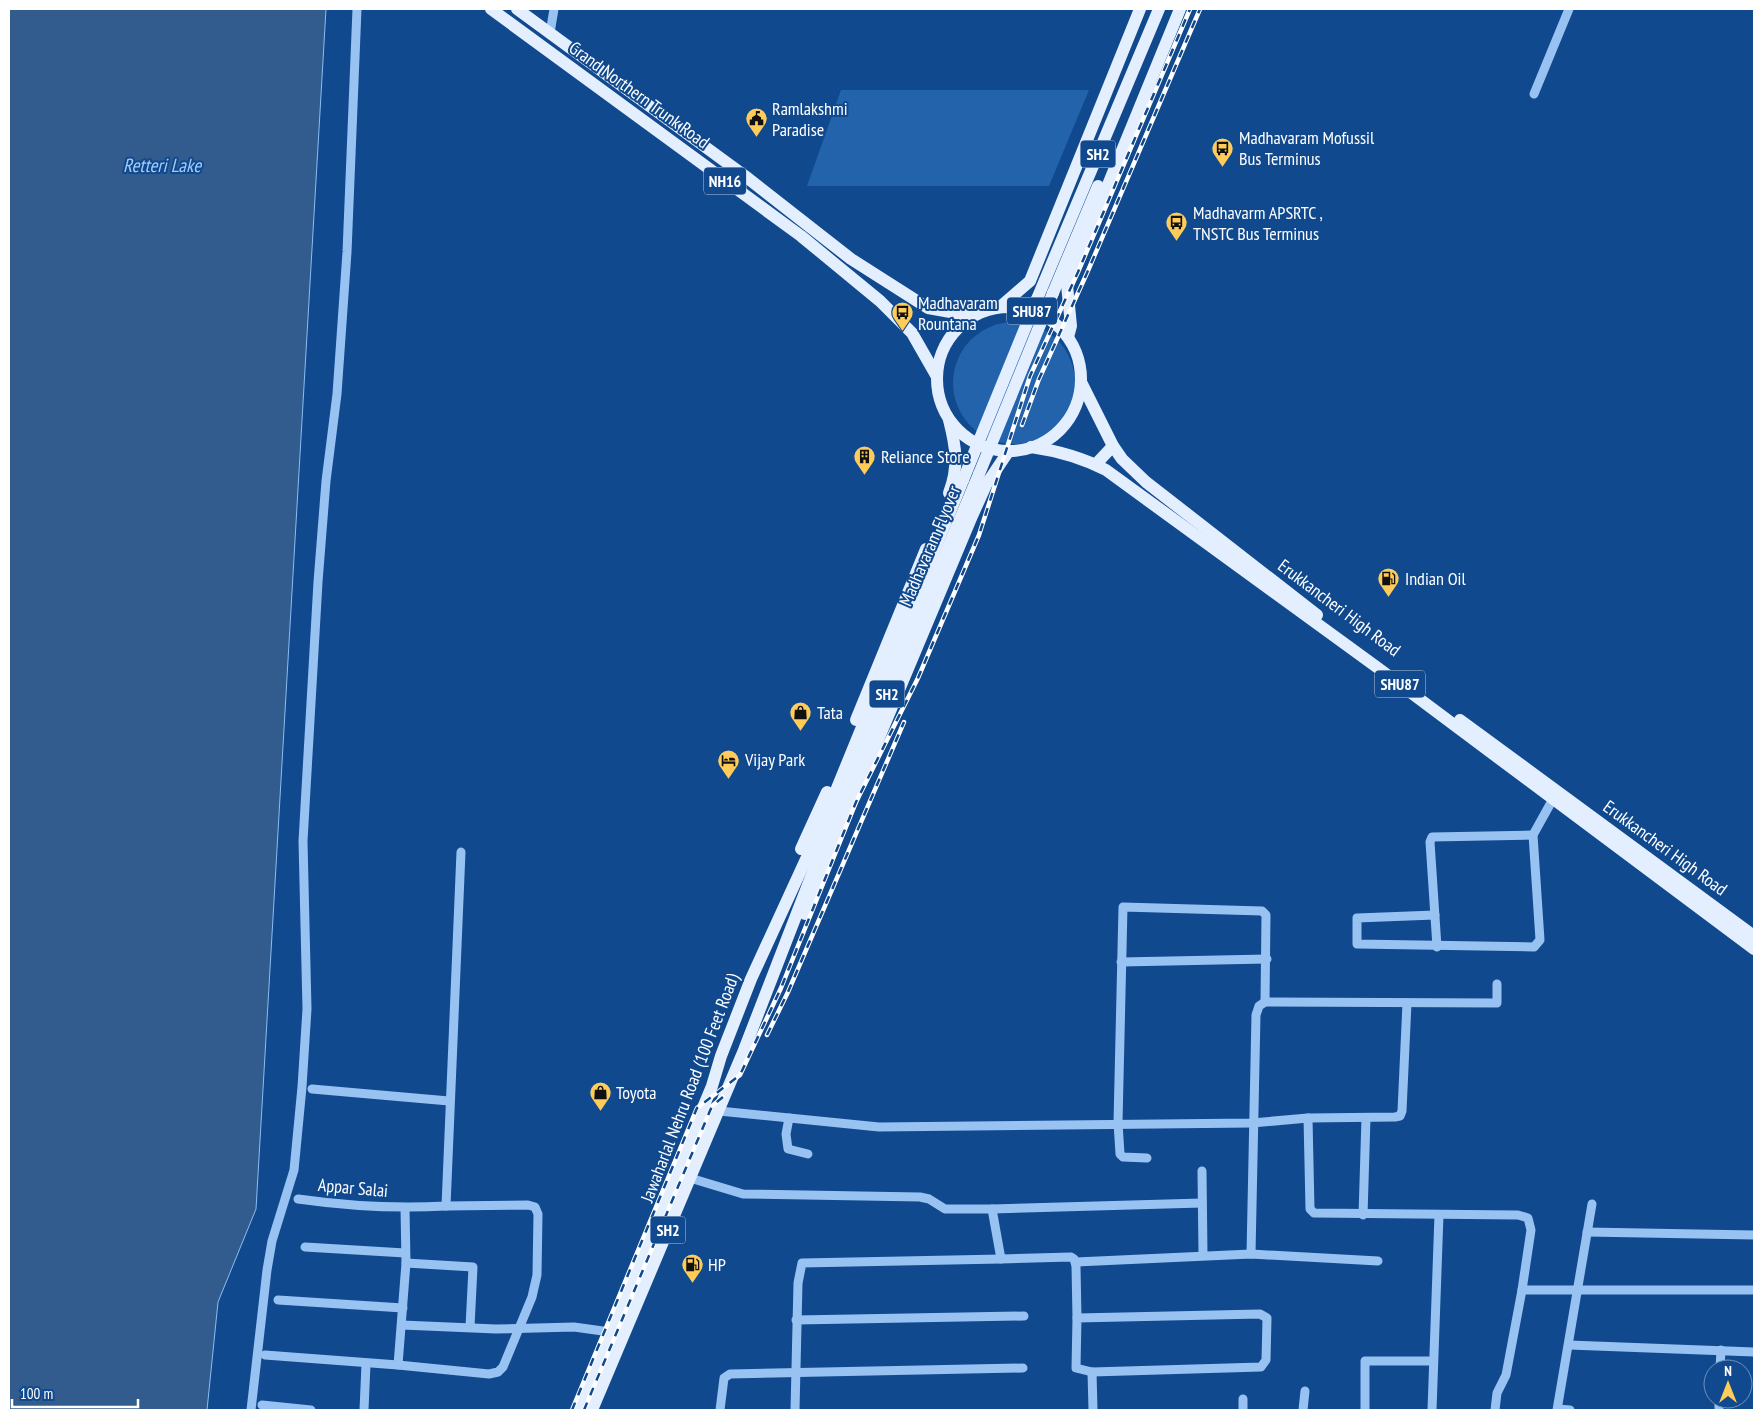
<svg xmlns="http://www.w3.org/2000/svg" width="1763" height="1419" viewBox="0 0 1763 1419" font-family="'PT Sans Narrow',sans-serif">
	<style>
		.green { fill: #2263ac }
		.water { fill: #325c8e; stroke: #89bef6 }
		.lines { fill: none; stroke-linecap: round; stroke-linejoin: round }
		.minor { stroke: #98c2f2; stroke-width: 9 }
		.major { stroke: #e3eeff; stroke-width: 12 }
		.rail-casing { stroke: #fff; stroke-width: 4.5 }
		.rail { stroke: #10498d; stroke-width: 2.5; stroke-dasharray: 8; stroke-linecap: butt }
		.major-bridge { stroke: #e3eeff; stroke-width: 12 }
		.labels { text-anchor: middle; stroke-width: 4; stroke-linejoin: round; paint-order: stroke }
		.shield { fill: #10498d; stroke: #b7c8dd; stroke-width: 1 }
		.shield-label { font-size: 16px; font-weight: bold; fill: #fff }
		.street-label { font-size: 18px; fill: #fff; stroke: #10498d }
		.poi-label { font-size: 18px; fill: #fff; stroke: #10498d; text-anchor: start }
		.water-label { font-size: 19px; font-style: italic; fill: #a4ccf9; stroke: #10498d }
	</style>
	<rect width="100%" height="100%" fill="#10498d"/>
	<g class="green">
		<path d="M841,90H1089L1049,186H807Z"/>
		<circle cx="1014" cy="383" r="61"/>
	</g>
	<path class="water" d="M9,9H326L256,1209L218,1302L207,1410H9Z"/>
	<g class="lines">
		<g class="minor">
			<path d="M550,33L554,9"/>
			<path d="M1534,94L1569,9"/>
			<path d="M1435,915L1357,918V944L1534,947L1540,940L1533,835L1553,799"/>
			<path d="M1437,947L1430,842L1432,837L1533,835"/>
			<path d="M1121,962L1267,959"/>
			<path d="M312,1089L449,1101"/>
			<path d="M719,1111L879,1127L1252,1123L1308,1118L1395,1117L1400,1116L1402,1111L1407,1003"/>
			<path d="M789,1118L786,1134L788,1149L808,1154"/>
			<path d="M1308,1118L1310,1209L1314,1213L1518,1215L1528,1218L1531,1230L1522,1290H1754"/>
			<path d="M1147,1158L1123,1157L1120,1154L1118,1123L1123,907L1262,911L1266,915L1265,1002L1497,1003V984"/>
			<path d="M1202,1171L1203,1255"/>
			<path d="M690,1178L743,1194L920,1197L929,1199L945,1209H992L1001,1259L1071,1257L1074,1259L1076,1266L1077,1318"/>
			<path d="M298,1199C348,1206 396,1209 446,1206L461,852"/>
			<path d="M992,1209L1202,1203"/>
			<path d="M1363,1215L1366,1118"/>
			<path d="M1587,1232L1754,1235"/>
			<path d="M305,1247L405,1253"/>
			<path d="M1251,1254L1256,1015L1259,1006L1265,1002"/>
			<path d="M1076,1262L1251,1254L1378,1261"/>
			<path d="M406,1263L473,1267L470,1327"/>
			<path d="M278,1300L403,1308"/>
			<path d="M1260,1314L1267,1318L1266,1360L1261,1367L1092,1372L1076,1368L1077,1318Z"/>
			<path d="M796,1320L1024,1316"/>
			<path d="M402,1325L496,1329L574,1327L610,1332"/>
			<path d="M1569,1345L1754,1352"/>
			<path d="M265,1355L398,1365L406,1263L405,1208"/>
			<path d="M398,1365L489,1374L498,1372L503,1367L532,1297L537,1275L538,1214L535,1207L528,1205L446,1206"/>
			<path d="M1720,1369L1721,1350"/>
			<path d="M1092,1372L1093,1410"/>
			<path d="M1243,1399V1410"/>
			<path d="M262,1405L311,1410"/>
			<path d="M1558,1409L1570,1410"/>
			<path d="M251,1410L267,1270L272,1241L294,1170L302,1087L307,1009L303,841L318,582L326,481L337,394L347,252L357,9"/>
			<path d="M364,1410L366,1364"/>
			<path d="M720,1410L724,1378L730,1374L1023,1368"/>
			<path d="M795,1410L798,1283L802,1263L1001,1259"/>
			<path d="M1303,1410L1305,1391"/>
			<path d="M1365,1410V1361H1433"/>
			<path d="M1432,1410L1439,1215"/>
			<path d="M1495,1410L1497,1393L1506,1375L1522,1290"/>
			<path d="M1557,1410L1592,1204"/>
			<path d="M1719,1410V1399"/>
		</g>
		<g class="major">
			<path d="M491,9L801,236L880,301L912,333L936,375"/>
			<path d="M517,9L745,176L851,259L928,308L973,316"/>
			<path d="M1053,293L1098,186"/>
			<path d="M1037,299L1159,9"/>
			<circle cx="1009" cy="379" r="72"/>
			<path d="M1000,307L1030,281L1140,9"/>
			<path d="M1068,337L1071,326L1067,285L1180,9"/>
			<path d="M1082,384L1113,446L1122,459L1146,482L1317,615"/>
			<path d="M1031,447C1059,451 1081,457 1106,470L1378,668L1754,949"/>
			<path d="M1096,464L1113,446"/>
			<path d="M949,493C959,467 956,447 949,420"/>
			<path d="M856,720L926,549"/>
			<path d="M1460,720L1754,936"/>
			<path d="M801,849L827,792"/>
			<path d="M805,914L972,516L986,485L1008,452"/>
			<path d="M577,1410L712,1086L721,1056L751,979L824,820L963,480"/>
			<path d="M592,1410L744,1050L835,815L979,474"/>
		</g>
		<defs>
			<g id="rail">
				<path d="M1022,425L1039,379L1087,273L1200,9"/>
				<path d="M767,1035L788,992L904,722"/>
				<path d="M572,1410L697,1108L740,1075L781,988L856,802L918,678L979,535L1030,376L1078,272L1190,9"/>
				<path d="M584,1410L712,1106L723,1097"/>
			</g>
		</defs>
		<use href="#rail" class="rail-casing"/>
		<use href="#rail" class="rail"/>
		<g class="major-bridge">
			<path d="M979,474L1053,293"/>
			<path d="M963,480L1037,299"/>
		</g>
	</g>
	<defs>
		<symbol id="civic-pin" viewBox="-11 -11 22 30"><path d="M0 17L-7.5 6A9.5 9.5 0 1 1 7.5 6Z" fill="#ffcc59" stroke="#10498d"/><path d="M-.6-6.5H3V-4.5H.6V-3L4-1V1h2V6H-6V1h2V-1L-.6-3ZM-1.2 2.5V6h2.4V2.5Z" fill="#111"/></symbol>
		<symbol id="bus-pin" viewBox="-11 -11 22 30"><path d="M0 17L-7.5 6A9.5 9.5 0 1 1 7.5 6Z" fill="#ffcc59" stroke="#10498d"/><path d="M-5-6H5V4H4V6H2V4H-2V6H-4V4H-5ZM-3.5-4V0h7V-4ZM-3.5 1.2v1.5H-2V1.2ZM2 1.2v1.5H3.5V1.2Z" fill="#111"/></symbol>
		<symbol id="building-pin" viewBox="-11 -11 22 30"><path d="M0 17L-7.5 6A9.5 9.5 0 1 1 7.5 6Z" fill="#ffcc59" stroke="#10498d"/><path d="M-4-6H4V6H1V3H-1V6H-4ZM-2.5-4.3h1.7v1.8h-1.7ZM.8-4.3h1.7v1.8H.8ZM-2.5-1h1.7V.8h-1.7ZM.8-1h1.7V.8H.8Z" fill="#111"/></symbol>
		<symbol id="fuel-pin" viewBox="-11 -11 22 30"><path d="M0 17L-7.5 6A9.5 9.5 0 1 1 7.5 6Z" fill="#ffcc59" stroke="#10498d"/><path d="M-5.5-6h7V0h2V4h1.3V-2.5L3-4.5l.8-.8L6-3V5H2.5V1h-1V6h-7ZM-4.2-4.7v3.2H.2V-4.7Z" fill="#111"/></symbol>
		<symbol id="shop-pin" viewBox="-11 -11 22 30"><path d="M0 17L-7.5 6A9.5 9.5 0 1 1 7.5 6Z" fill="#ffcc59" stroke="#10498d"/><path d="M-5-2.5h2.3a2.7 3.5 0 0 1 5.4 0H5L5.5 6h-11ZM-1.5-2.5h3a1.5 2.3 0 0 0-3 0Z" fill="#111"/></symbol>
		<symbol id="hotel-pin" viewBox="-11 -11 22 30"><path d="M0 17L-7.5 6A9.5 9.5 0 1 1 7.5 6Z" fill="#ffcc59" stroke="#10498d"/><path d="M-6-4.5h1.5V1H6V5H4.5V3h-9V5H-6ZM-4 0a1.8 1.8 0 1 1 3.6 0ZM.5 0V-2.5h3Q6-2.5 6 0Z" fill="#111"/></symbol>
	</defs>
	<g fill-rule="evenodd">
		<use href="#civic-pin" x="744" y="106" width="25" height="34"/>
		<use href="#bus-pin" x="1210" y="136" width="25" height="34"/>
		<use href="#bus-pin" x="1164" y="210" width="25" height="34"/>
		<use href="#bus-pin" x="890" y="300" width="25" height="34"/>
		<use href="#building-pin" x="852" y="444" width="25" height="34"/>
		<use href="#fuel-pin" x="1376" y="566" width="25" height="34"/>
		<use href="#shop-pin" x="788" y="700" width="25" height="34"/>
		<use href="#hotel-pin" x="716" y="748" width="25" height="34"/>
		<use href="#shop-pin" x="588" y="1080" width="25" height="34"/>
		<use href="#fuel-pin" x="680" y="1252" width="25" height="34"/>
	</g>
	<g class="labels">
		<g class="shield">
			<rect x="1080.5" y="140.5" width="35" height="27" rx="4"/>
			<rect x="704" y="167.5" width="42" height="27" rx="4"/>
			<rect x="1007" y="297.5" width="50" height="27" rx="4"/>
			<rect x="1375" y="670.5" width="50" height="27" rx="4"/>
			<rect x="869.5" y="680.5" width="35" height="27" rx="4"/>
			<rect x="650.5" y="1216.5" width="35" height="27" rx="4"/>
		</g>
		<g class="shield-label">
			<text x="1098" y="160">SH2</text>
			<text x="725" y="187">NH16</text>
			<text x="1032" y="317">SHU87</text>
			<text x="1400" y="690">SHU87</text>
			<text x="887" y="700">SH2</text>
			<text x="668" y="1236">SH2</text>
		</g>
		<g class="street-label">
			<text transform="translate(639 95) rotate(36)" y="6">Grand Northern Trunk Road</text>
			<text transform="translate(930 546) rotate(-67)" y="6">Madhavaram Flyover</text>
			<text transform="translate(1339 608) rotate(37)" y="6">Erukkancheri High Road</text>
			<text transform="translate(1665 848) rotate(36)" y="6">Erukkancheri High Road</text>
			<text transform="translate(690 1088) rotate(-69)" y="6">Jawaharlal Nehru Road (100 Feet Road)</text>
			<text transform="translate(353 1188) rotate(5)" y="6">Appar Salai</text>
		</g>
		<g class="poi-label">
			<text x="772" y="115">Ramlakshmi<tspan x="772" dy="21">Paradise</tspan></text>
			<text x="1239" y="144">Madhavaram Mofussil<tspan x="1239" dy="21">Bus Terminus</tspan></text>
			<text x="1193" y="219">Madhavarm APSRTC ,<tspan x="1193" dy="21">TNSTC Bus Terminus</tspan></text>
			<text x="918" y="309">Madhavaram<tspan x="918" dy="21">Rountana</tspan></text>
			<text x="881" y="463">Reliance Store</text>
			<text x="1405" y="585">Indian Oil</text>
			<text x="817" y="719">Tata</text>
			<text x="745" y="766">Vijay Park</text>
			<text x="616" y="1099">Toyota</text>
			<text x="708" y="1271">HP</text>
		</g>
		<g class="water-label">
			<text x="162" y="172">Retteri Lake</text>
		</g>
	</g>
	<rect width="1763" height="1419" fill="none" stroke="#ffffff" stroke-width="20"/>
	<g transform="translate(1728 1384)"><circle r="24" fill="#10498d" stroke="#7092bb"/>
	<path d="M0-4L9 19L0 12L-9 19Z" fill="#ffcc59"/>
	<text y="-8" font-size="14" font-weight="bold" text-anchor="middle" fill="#ffffff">N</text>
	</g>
	<path d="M12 1399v8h126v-8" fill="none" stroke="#ffffff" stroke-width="2.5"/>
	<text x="20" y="1399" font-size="15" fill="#ffffff" stroke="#10498d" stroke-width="4" paint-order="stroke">100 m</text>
</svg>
